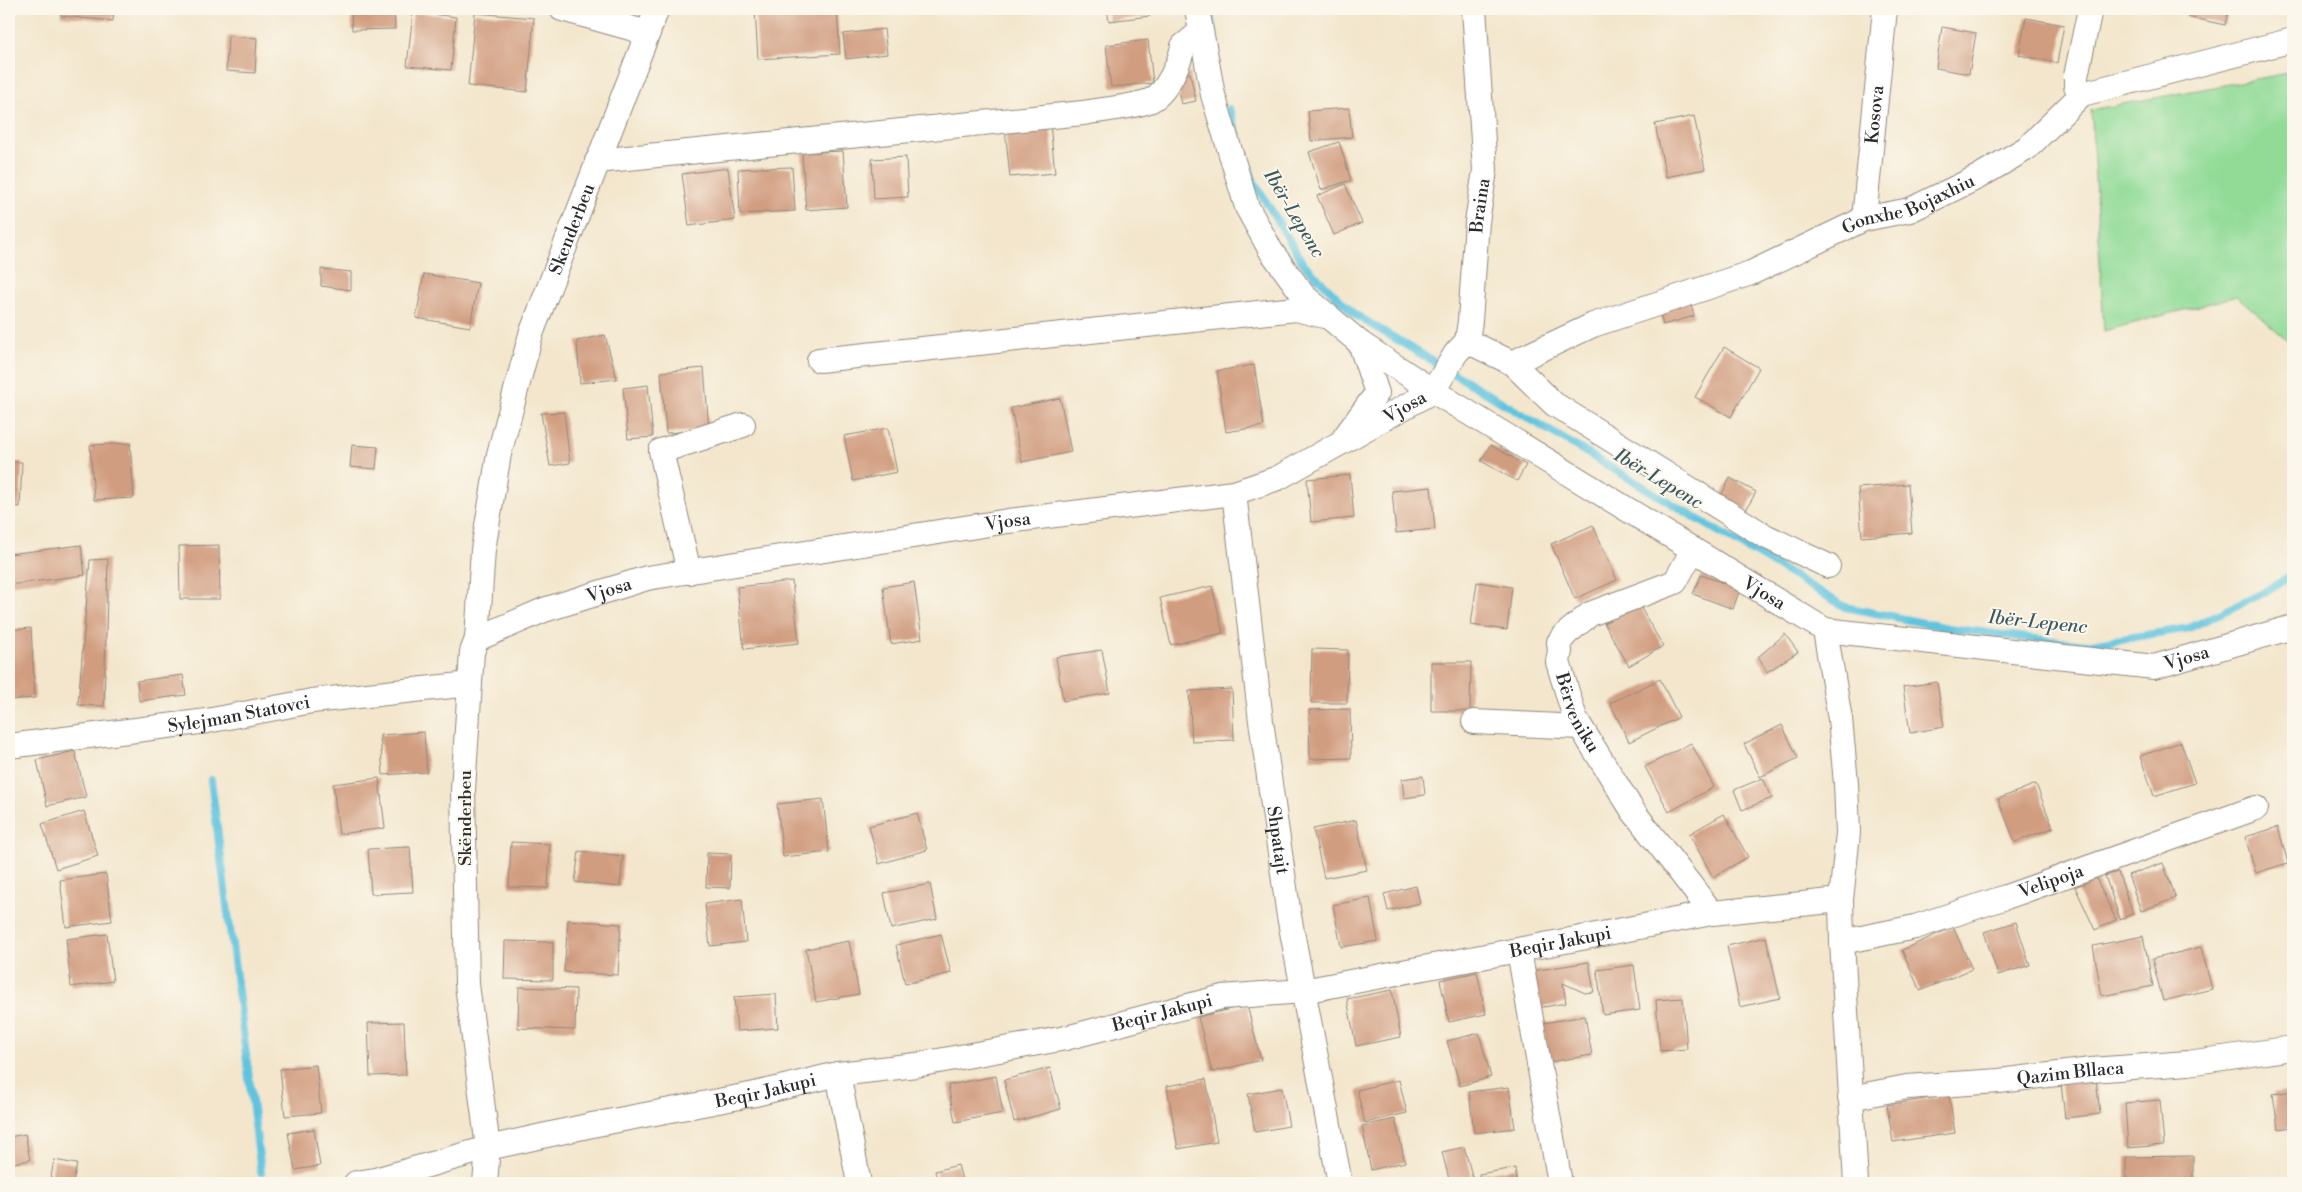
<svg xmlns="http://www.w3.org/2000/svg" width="2302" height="1192" viewBox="0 0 2302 1192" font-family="'Libre Bodoni',serif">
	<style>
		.green { fill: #91db97; stroke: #5e8361 }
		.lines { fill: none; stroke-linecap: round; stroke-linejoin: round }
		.stream { stroke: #61c4df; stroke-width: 8 }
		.building { fill: #d19d80 }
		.street-casing { stroke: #8f887c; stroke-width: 26 }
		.street { stroke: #fff; stroke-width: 24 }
		.labels { text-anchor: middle; stroke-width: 4; stroke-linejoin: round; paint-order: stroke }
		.street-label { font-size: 18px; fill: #2b2b2b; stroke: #fbf7ec }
		.water-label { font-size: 19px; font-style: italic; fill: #3b5961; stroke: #fbf7ec }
	</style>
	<rect width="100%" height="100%" fill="#fbf7ec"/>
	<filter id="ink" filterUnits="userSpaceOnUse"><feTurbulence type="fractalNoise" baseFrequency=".02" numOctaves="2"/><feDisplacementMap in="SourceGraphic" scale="10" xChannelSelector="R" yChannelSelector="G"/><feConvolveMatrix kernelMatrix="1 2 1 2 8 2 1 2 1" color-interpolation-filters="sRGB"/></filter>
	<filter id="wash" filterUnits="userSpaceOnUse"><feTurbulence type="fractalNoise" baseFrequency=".0096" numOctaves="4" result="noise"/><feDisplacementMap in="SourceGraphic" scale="20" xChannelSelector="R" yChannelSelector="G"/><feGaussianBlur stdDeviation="1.12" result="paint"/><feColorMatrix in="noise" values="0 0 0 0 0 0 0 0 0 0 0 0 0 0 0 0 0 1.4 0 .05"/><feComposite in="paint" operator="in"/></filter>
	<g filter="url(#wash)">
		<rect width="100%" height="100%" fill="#f3e6cc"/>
		<path class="green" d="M2293,72V345L2237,296L2104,331L2091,110Z"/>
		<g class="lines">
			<g class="stream">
				<path d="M1209,9L1213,31"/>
				<path d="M1229,109L1253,180L1303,263L1354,314L1845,607L1948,628L2085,645L2189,628L2263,593L2293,574"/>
				<path d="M211,780L261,1172"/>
			</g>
		</g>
		<g id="blocks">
			<g class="building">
				<path d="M61,9H114L113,21L61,16Z"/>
				<path d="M351,9H394L395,29L352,30Z"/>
				<path d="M755,9H837L840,54L758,59Z"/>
				<path d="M1107,9H1149L1150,16L1109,21Z"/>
				<path d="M2189,9H2229L2225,25L2187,17Z"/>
				<path d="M413,12L456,17L451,70L407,66Z"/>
				<path d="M475,13L534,18L527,92L468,86Z"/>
				<path d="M2026,18L2064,25L2057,63L2019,55Z"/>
				<path d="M1942,27L1976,33L1969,74L1936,68Z"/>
				<path d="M884,29L887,54L846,59L843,34Z"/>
				<path d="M228,36L257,38L255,73L226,71Z"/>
				<path d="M1148,40L1153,83L1111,87L1106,45Z"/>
				<path d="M1190,73L1196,101L1181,104L1175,76Z"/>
				<path d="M1349,108L1352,137L1311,141L1308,111Z"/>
				<path d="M1694,116L1705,169L1666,177L1655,124Z"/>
				<path d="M1050,124L1055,173L1010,177L1005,129Z"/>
				<path d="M1339,142L1351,180L1321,190L1309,152Z"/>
				<path d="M843,151L847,207L806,210L802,153Z"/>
				<path d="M906,157L908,197L874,199L872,159Z"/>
				<path d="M792,167L795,211L740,214L738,169Z"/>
				<path d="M728,168L735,220L689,226L682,174Z"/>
				<path d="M1345,184L1362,223L1334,235L1317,196Z"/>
				<path d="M321,269L351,272V290L321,286Z"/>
				<path d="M424,274L478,283L470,327L416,318Z"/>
				<path d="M1689,297L1694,316L1663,325L1658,306Z"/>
				<path d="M605,335L617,379L580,383L577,341Z"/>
				<path d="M1724,347L1759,368L1731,417L1695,397Z"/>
				<path d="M1254,365L1264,426L1226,432L1217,371Z"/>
				<path d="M704,368L709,430L666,433L661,372Z"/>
				<path d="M648,385L653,437L628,439L623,388Z"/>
				<path d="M1060,398L1071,452L1022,462L1011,408Z"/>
				<path d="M564,412L570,463L550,466L541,413Z"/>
				<path d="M888,428L897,472L853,481L844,436Z"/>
				<path d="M130,443L134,498L94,500L90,445Z"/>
				<path d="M352,445L378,447L376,469L350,467Z"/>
				<path d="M1490,445L1526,465L1517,481L1481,461Z"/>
				<path d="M9,462H22L20,507L9,506Z"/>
				<path d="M1350,475L1354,518L1311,522L1307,479Z"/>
				<path d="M1730,478L1756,492L1746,510L1721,496Z"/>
				<path d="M1908,484L1912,533L1862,537L1858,488Z"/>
				<path d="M1431,487L1435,529L1396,533L1392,491Z"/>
				<path d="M1593,525L1617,580L1575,599L1551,544Z"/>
				<path d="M81,545L85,575L9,585V554Z"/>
				<path d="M219,545L220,599H180L179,546Z"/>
				<path d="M108,559L104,706L78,705L90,560Z"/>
				<path d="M1701,575L1740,589L1733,609L1693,594Z"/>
				<path d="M792,581L799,643L744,649L737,587Z"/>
				<path d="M914,582L922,639L891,644L883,587Z"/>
				<path d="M1477,582L1512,587L1507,630L1471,625Z"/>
				<path d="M1212,586L1223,633L1171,645L1160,598Z"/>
				<path d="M1638,603L1663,646L1629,666L1604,623Z"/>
				<path d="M31,628L35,698L9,700V630Z"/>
				<path d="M1785,634L1798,652L1767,672L1758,657Z"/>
				<path d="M1312,649L1348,650L1347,703H1311Z"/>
				<path d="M1102,650L1110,693L1063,701L1056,657Z"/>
				<path d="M1431,662H1471L1470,711H1431Z"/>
				<path d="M183,675L186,695L139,701L137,681Z"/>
				<path d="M1660,679L1679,717L1629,742L1610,703Z"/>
				<path d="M1937,682L1944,727L1910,733L1903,687Z"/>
				<path d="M1232,689L1234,740L1192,742L1189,691Z"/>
				<path d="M1350,709L1351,758L1310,759L1309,710Z"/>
				<path d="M1782,725L1798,758L1760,777L1744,744Z"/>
				<path d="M424,732L427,772L383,775L380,735Z"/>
				<path d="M2181,742L2195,783L2154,796L2140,756Z"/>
				<path d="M1691,743L1714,787L1669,812L1645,767Z"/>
				<path d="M75,751L86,797L47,806L37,760Z"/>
				<path d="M10,774L15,803L9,804V775Z"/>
				<path d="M1423,776L1425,795L1404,798L1402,779Z"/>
				<path d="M379,778L385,828L339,834L333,784Z"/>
				<path d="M1763,778L1772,798L1742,810L1734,790Z"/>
				<path d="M2036,784L2053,828L2015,842L1998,799Z"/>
				<path d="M823,799L829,852L783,857L777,804Z"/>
				<path d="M84,811L98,856L56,869L42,824Z"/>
				<path d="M917,813L927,850L879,864L869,826Z"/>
				<path d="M1724,814L1748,857L1713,877L1689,834Z"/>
				<path d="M1356,820L1367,870L1324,878L1313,829Z"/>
				<path d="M2278,827L2288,863L2256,873L2245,837Z"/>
				<path d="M511,842L550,844L548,888L509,887Z"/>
				<path d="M410,847L413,892L371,894L368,849Z"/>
				<path d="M579,851L623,856L620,887L575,882Z"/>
				<path d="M707,853L731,854L730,888L706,887Z"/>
				<path d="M2163,863L2176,898L2141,911L2128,875Z"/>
				<path d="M2118,872L2133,914L2120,919L2105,876Z"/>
				<path d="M106,874L112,921L66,927L60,880Z"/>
				<path d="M2096,878L2116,920L2095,930L2075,887Z"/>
				<path d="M930,884L937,919L891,929L884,893Z"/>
				<path d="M1416,886L1420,903L1388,911L1384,894Z"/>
				<path d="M1370,898L1378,941L1341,947L1333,905Z"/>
				<path d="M742,899L746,942L710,946L705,904Z"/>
				<path d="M568,920L621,924L618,975L564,972Z"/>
				<path d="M2016,922L2030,965L1998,975L1984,932Z"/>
				<path d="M1953,927L1972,969L1920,991L1902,950Z"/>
				<path d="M107,934L113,981L71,987L66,939Z"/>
				<path d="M941,934L951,973L905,984L896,945Z"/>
				<path d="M2143,936L2153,986L2102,996L2093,946Z"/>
				<path d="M1766,937L1780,998L1740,1007L1727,946Z"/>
				<path d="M505,941L553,942V980L504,979Z"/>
				<path d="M849,941L859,994L816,1002L806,949Z"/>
				<path d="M2201,947L2212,989L2163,1001L2152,959Z"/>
				<path d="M1589,962L1594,992L1585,993L1563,983L1566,1003L1538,1008L1532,971Z"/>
				<path d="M1634,965L1640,1010L1603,1015L1597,970Z"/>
				<path d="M1477,972L1486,1014L1449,1022L1440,980Z"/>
				<path d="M519,987L576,989L575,1030L518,1028Z"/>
				<path d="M1392,990L1401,1037L1356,1046L1347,999Z"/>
				<path d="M776,994L778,1028L737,1031L734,997Z"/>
				<path d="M1683,998L1687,1049L1660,1051L1656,1000Z"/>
				<path d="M1247,1005L1261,1060L1212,1072L1198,1017Z"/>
				<path d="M1585,1016L1592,1055L1550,1062L1543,1023Z"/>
				<path d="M404,1022L406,1075L370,1076L368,1023Z"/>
				<path d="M1479,1033L1491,1077L1460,1086L1447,1041Z"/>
				<path d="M316,1065L321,1113L285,1116L280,1069Z"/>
				<path d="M1050,1068L1061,1109L1014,1122L1004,1080Z"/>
				<path d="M996,1076L1003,1113L955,1122L948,1085Z"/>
				<path d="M1206,1079L1217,1142L1178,1149L1167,1086Z"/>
				<path d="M2096,1079L2100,1114L2065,1118L2061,1083Z"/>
				<path d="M1399,1080L1407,1113L1365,1123L1357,1090Z"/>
				<path d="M1509,1087L1515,1128L1474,1133L1469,1092Z"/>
				<path d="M1282,1088L1289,1126L1255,1132L1248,1094Z"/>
				<path d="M2293,1091V1127L2278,1129L2273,1094Z"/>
				<path d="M1949,1095L1955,1133L1893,1142L1887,1105Z"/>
				<path d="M2160,1100L2164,1145L2128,1148L2125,1103Z"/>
				<path d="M1395,1119L1405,1162L1371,1170L1362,1126Z"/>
				<path d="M314,1129L320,1166L295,1170L288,1133Z"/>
				<path d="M25,1134L30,1160L9,1164V1137Z"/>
				<path d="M1464,1147L1473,1179L1450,1183L1442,1152Z"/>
				<path d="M2193,1156V1183H2126V1157Z"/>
				<path d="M54,1160L77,1164L73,1183H50Z"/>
				<path d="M958,1165L963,1183H938L935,1171Z"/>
				<path d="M1515,1168L1517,1183H1480L1479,1174Z"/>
				<path d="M1404,1177L1406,1183H1379V1182Z"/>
			</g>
		</g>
	</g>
	<g filter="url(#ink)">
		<use href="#blocks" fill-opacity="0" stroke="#8f887c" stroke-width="1"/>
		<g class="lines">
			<defs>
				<g id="street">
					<path d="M562,9L648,33"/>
					<path id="s1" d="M1197,9L1213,95L1247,207L1271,251L1304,296L1360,343L1433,391L1825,630L2154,667L2293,627"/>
					<path d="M2082,94L2076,86V76L2090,9"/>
					<path d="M597,161L1083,113C1104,109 1129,108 1149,101C1166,95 1180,62 1183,46L1200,32"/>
					<path id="s2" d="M1864,219L1885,9"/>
					<path id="s3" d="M1467,341L1512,363L1593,325L1751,273L1864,219L1910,210L1978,177L2027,148L2082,94L2293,40"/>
					<path d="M819,360L1296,309L1324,316"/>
					<path d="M1512,363L1554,404L1765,536L1828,566"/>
					<path d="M1344,438L1377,393L1360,343"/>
					<path id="s4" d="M1234,493L1261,721L1289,916L1340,1183"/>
					<path id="s5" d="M1693,550L1675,582L1590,614L1567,633L1559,642L1560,651L1558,662L1575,718L1633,811L1712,913"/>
					<path d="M689,572L661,451L743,425"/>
					<path d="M1825,630L1840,719L1846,783L1848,833L1841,900L1842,942L1856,1183"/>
					<path id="s6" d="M477,639L544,610L647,578L1008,521L1234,493L1278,478L1433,391L1456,353L1467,341L1470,321L1477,222L1485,170L1474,9"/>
					<path d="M1474,722L1580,727"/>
					<path id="s7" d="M9,746L207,721L312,701L470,684"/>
					<path id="s8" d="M1842,942L1915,927L2006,897L2256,808"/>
					<path d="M1519,951L1560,1183"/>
					<path d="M838,1074L859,1183"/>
					<path id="s9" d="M1850,1098L1907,1087L1999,1081L2091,1070L2188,1063L2293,1048"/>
					<path id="s10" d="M356,1183L375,1180L488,1148L592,1125L755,1094L838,1074L916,1065L1066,1038L1222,997L1303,991L1712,913L1841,900"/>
					<path id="s11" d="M485,1183L488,1148L467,984L463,790L472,652L477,639L483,550L499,454L531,334L657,9"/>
				</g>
			</defs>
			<use href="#street" class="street-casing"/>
			<use href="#street" class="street"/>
		</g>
	</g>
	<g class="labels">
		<g class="street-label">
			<text dy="6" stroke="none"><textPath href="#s2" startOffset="105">Kosova</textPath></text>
			<text dy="6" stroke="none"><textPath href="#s3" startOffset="478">Gonxhe Bojaxhiu</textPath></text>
			<text dy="6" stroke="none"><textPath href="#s6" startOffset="1195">Braina</textPath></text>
			<text dy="6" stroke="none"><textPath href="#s11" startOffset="970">Skenderbeu</textPath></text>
			<text dy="6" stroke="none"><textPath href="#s6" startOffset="966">Vjosa</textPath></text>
			<text dy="6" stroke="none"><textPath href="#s6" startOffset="546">Vjosa</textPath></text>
			<text dy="6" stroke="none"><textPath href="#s6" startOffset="141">Vjosa</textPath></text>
			<text dy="6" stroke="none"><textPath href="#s1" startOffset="859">Vjosa</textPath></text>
			<text dy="6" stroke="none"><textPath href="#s1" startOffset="1295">Vjosa</textPath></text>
			<text dy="6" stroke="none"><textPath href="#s5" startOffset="244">Bërveniku</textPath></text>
			<text dy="6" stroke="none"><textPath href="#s7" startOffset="232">Sylejman Statovci</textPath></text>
			<text transform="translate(465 818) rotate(-90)" y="6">Skënderbeu</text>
			<text dy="6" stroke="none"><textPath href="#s4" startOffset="350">Shpatajt</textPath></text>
			<text dy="6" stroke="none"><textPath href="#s8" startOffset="218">Velipoja</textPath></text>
			<text dy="6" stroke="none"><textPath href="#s10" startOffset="1230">Beqir Jakupi</textPath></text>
			<text dy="6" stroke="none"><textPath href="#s10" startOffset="825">Beqir Jakupi</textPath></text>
			<text dy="6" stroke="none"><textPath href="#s9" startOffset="222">Qazim Bllaca</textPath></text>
			<text dy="6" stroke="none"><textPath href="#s10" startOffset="420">Beqir Jakupi</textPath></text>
		</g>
		<g class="water-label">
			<text transform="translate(1295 213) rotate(59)" y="7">Ibër-Lepenc</text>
			<text transform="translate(1659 478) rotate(31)" y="7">Ibër-Lepenc</text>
			<text transform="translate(2038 621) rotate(6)" y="7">Ibër-Lepenc</text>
		</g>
	</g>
	<rect width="2302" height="1192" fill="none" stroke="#fbf7ec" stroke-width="30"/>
</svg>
